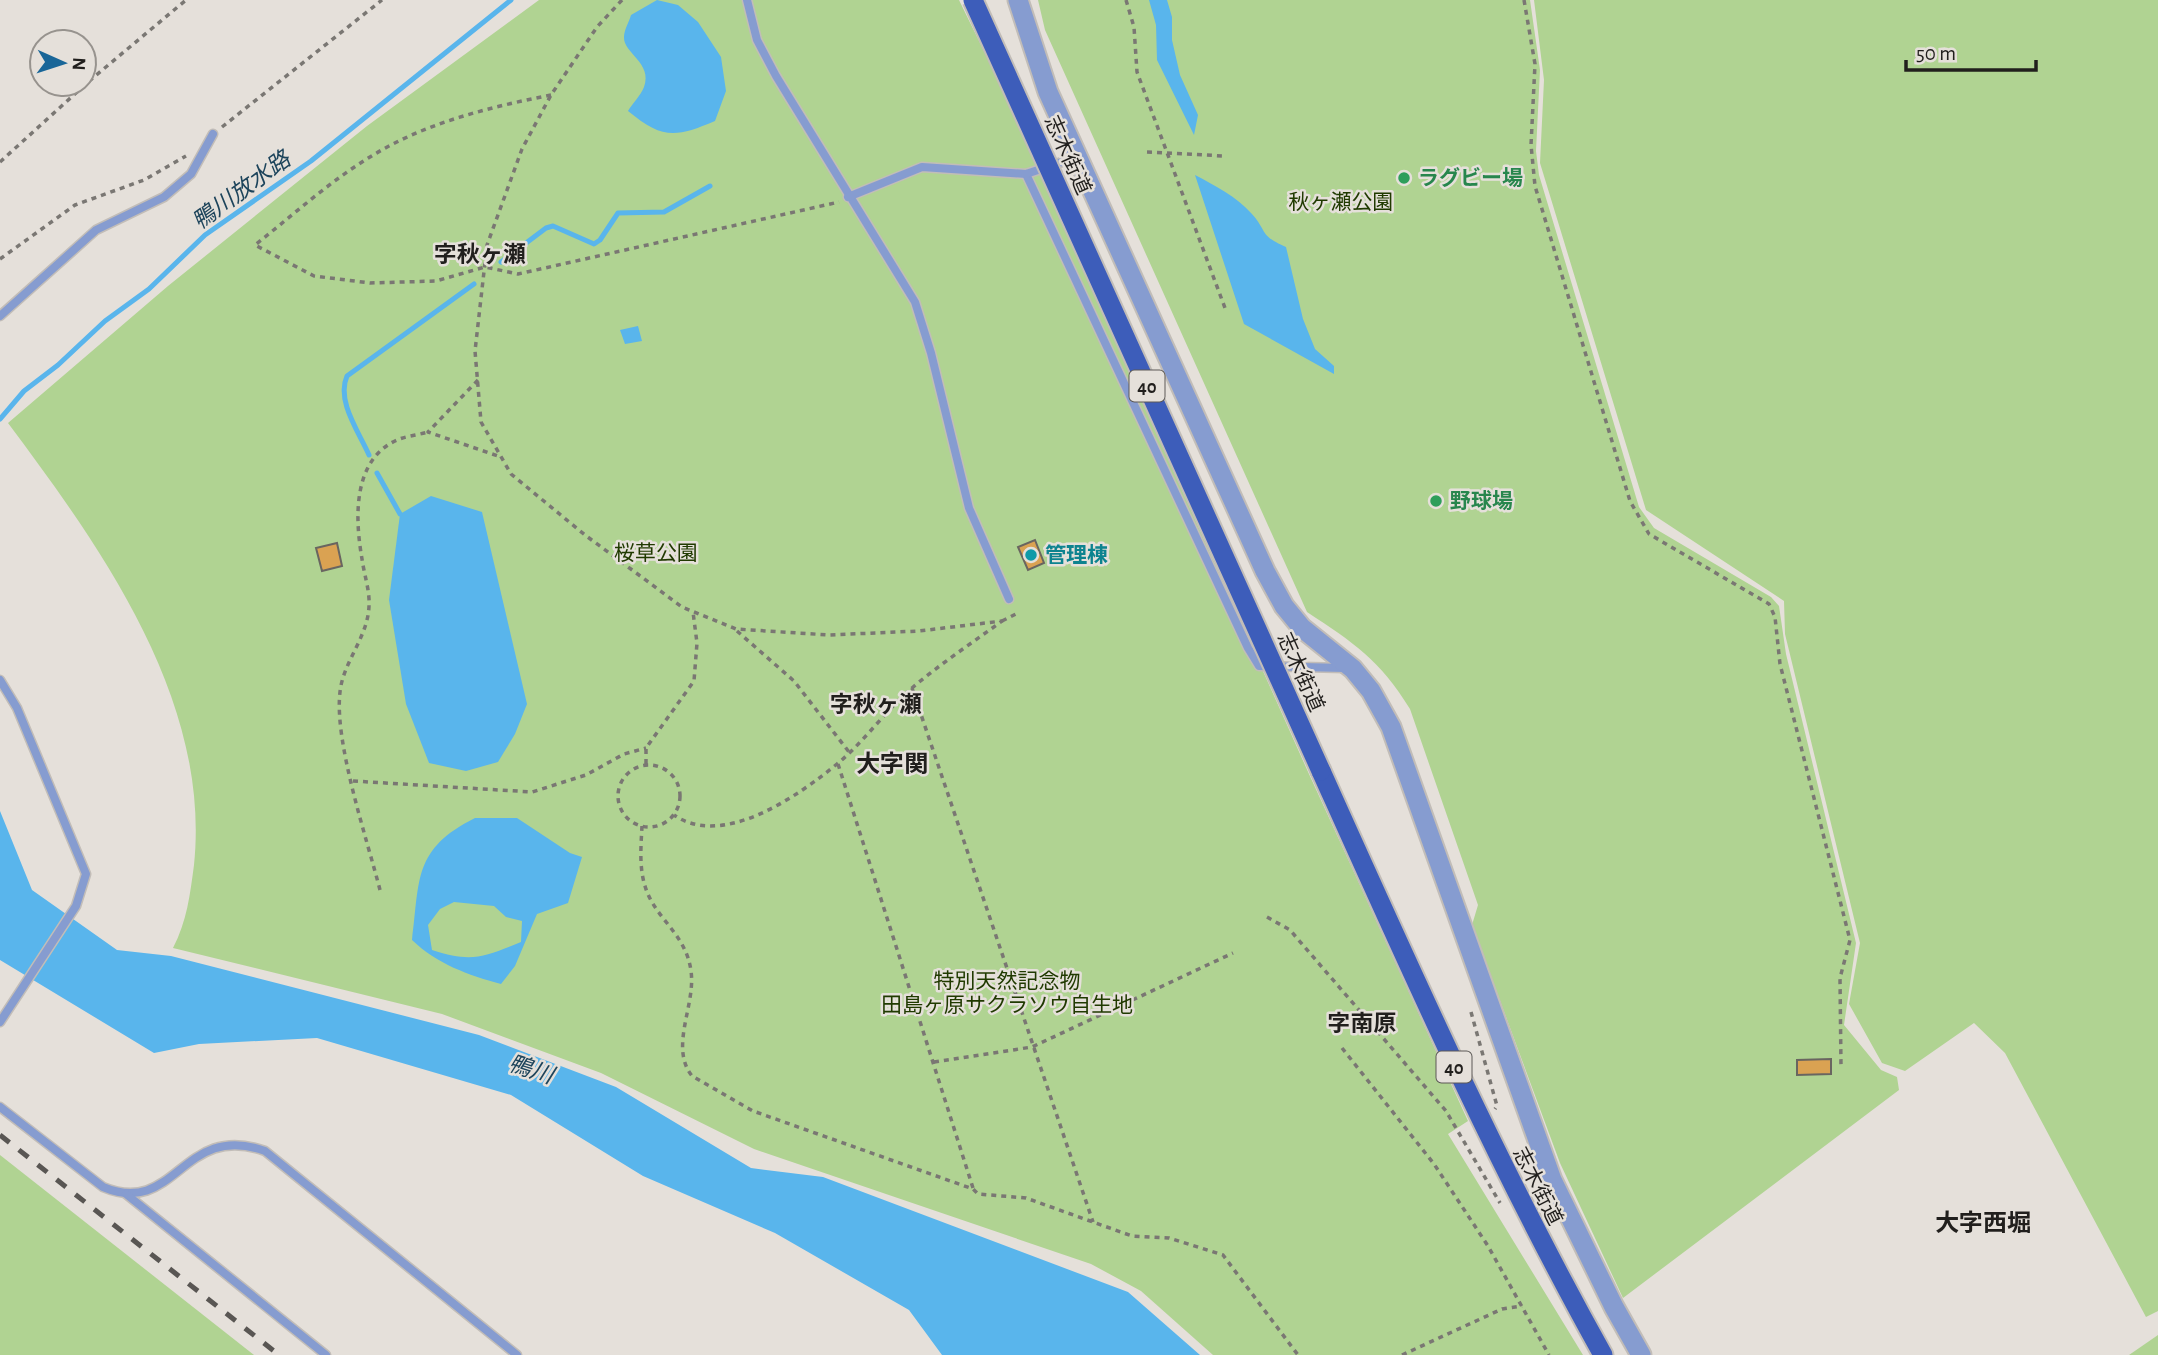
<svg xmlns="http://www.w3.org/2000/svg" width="2158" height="1355" viewBox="0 0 2158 1355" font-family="'Alegreya Sans','Noto Sans JP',sans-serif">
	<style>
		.green { fill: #b0d392 }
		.water { fill: #59b5ec; fill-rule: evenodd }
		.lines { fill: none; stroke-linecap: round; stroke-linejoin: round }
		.stream { stroke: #59b5ec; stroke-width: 5 }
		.building { fill: #daa252; stroke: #696560; stroke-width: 2 }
		.service-casing { stroke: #c2bdb8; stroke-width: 11 }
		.tertiary-casing { stroke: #c2bdb8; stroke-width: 23 }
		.primary-casing { stroke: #c2bdb8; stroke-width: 23 }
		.path { stroke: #7a7773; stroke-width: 3.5; stroke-dasharray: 5 5; stroke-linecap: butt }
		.service { stroke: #869cd0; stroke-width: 8 }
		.tertiary { stroke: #869cd0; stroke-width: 19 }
		.primary { stroke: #3d5dba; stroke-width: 19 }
		.rail { stroke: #595653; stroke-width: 5; stroke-dasharray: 12 12; stroke-linecap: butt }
		.primary-bridge-casing { stroke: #c2bdb8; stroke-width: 23; stroke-linecap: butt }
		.primary-bridge { stroke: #3d5dba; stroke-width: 19 }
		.leisure-dot { fill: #2e9e5b; stroke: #e5e0da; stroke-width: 2.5 }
		.culture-dot { fill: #0f9aa8; stroke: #e5e0da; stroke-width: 2.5 }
		.labels { text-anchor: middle; stroke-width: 5; stroke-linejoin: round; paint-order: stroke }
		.shield { fill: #e5e0da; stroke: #5c5956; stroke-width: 2 }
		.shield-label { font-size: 19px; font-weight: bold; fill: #211f1d }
		.street-label { font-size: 21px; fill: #211f1d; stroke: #e5e0da }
		.leisure-label { font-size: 21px; font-weight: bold; fill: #27864d; stroke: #e5e0da; text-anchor: start }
		.park-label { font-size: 21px; fill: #203a00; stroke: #e5e0da }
		.culture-label { font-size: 21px; font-weight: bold; fill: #0d838f; stroke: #e5e0da; text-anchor: start }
		.water-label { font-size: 23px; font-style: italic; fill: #1d445b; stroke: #e5e0da }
		.neighbourhood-label { font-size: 23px; font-weight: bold; fill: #211f1d; stroke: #e5e0da }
		.quarter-label { font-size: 24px; font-weight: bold; fill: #211f1d; stroke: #e5e0da }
	</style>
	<rect width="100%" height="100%" fill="#e5e0da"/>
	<g class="green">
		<path d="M539,0H959L1005,94L1309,774L1468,1121L1448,1134L1583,1355H1213L1141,1291L1091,1264L754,1149L601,1073L442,1014L173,948C187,921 190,895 194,865C211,700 102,549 8,423L168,286L367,126Z"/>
		<path d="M1038,0H1530L1540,70L1536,151L1539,175L1639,507L1654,528L1771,597L1779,606L1786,654L1856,943L1844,1025L1881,1070L1897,1077L1899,1090L1623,1298L1560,1163L1472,925L1478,905L1410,709C1380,660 1354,643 1307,612L1045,30Z"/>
		<path d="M1534,0H2158V1311L2146,1317L2005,1053L1974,1023L1905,1071L1882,1063L1849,1004L1860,943L1785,634L1784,601L1646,510L1540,163L1544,80Z"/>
		<path d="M0,1155L254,1355H0Z"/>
		<path d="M2158,1335V1355H2129Z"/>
	</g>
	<g class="water">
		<path d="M657,0L678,5L698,22L721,57L726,91L715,121C675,138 662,139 628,111C632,104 641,95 644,87C653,63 623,53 624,37C624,30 629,22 631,15Z"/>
		<path d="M1149,0H1167L1172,17V40L1180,75L1198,115L1194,135L1157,60L1156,25Z"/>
		<path d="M1195,175C1214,185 1237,197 1251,213C1268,231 1258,235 1286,247L1303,319L1315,349L1334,366V374L1244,324Z"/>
		<path d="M638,326L642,341L625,344L620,330Z"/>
		<path d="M431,496L482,512L527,704L515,734L498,762L466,771L429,763L406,704L389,600L400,514Z"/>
		<path d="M0,811L32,890L117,950L171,956L479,1035L616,1087L751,1168L823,1177L1128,1292L1200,1355H942L909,1310L775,1233L643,1176L511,1095L317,1038L199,1044L154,1053L0,960Z"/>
		<path d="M475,818H517L570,853L582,857L568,903L537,914L515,966L501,984C468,975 437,964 412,940C420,879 413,849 475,818ZM454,902L494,906L506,917L522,921L521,942C484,957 472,963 432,950L428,925L440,909Z"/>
	</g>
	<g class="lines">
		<g class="stream">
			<path d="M501,262L546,228L553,226L594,244L600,240L618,213L664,212L710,186"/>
			<path d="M0,419L24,391L58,365L105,321L149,289L205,235L311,161L511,0"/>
			<path d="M369,455C359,432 336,401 347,376L474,284"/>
			<path d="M377,473L400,514"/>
		</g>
	</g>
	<g class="building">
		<path d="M1035,540L1044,563L1028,570L1018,547Z"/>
		<path d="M337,543L342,566L322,571L316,548Z"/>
		<path d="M1831,1059V1074L1797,1075V1060Z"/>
	</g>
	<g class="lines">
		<defs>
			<g id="service">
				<path d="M747,0L757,40L776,76L915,302L931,353L969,508L1009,599"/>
				<path d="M1026,174L1248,648L1259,666L1345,668"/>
				<path d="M848,197L922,167L1026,174L1077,157"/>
				<path d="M0,316L96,230L164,197L191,174L213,134"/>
				<path d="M0,680L17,708L86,874L76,906L0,1022"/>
				<path d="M0,1107L103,1187C176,1218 182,1121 265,1151L517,1355"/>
				<path d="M126,1194L326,1355"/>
			</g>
			<path id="tertiary" d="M1018,0L1048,92L1265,571L1284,606L1302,628L1353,669L1371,691L1391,727L1552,1180L1614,1307L1641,1355"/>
			<path id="primary" d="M1321,771C1410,969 1497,1165 1603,1355"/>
		</defs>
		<use href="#service" class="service-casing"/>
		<use href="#tertiary" class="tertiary-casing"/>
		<use href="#primary" class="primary-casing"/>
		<g class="path">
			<path d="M622,0L597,27L551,95L522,149L487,245L475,351L481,422L511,474L585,535L682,607L736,629L829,635L919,631L1002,621C972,643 940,664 912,688C885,711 864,742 837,764C798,796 723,849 674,815"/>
			<path d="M1126,0L1134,27L1137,72L1225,308"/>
			<path d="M1524,0L1535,64L1531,145L1535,186L1630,501L1649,534L1769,604L1775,617L1780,664L1850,940L1840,978L1841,1067"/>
			<path d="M551,95C490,107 424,123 370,157C329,182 293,215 255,245L314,276L370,283L436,281L485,267L518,274L839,202"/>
			<path d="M222,127L382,0"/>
			<path d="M1147,152L1224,156"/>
			<path d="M0,162L88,82L186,0"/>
			<path d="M0,259L75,205L144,180L186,156"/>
			<path d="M478,380L428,432L501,457"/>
			<path d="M1002,621L1016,614"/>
			<path d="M737,631L794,681L849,752"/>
			<path d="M912,688L1093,1222"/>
			<path d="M646,764V748L694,681L697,643L693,612"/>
			<path d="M838,764L973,1188"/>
			<circle cx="649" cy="796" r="31"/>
			<path d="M353,781L532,792L586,775L624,754L646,748"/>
			<path d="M642,826C641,846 639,867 645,886C654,918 686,933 691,971C696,1005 669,1047 692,1076L753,1111L973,1189L978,1194L1026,1198L1132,1236L1169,1238L1223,1255L1298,1355"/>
			<path d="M380,890C367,839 334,742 340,692C343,662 368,637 369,606C370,591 364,574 362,559C355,519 352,460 397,440C406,436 418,435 428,432"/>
			<path d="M1267,917L1290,930L1446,1111L1500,1203"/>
			<path d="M1471,1012L1497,1106L1495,1109"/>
			<path d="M1342,1048L1434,1164L1488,1246L1549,1355"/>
			<path d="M934,1062L1032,1047L1233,953"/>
			<path d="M1402,1355L1502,1309L1522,1306"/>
		</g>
		<use href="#service" class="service"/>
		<use href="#tertiary" class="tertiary"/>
		<use href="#primary" class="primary"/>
		<path class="rail" d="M0,1135L279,1355"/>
		<defs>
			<path id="primary-bridge" d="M973,0L1321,771"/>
		</defs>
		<use href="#primary-bridge" class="primary-bridge-casing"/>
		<use href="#primary-bridge" class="primary-bridge"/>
	</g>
	<g class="leisure-dot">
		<circle cx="1404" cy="178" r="7"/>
		<circle cx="1436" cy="501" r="7"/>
	</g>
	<circle class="culture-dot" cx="1031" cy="555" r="7"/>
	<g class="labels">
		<g class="shield">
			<rect x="1129.5" y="370.5" width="35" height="31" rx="5"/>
			<rect x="1436.5" y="1051.5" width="35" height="31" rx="5"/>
		</g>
		<g class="shield-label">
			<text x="1147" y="393">40</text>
			<text x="1454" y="1074">40</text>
		</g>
		<g class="street-label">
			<text transform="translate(1068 155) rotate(66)" y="7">志木街道</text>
			<text transform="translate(1301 672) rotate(66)" y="7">志木街道</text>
			<text transform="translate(1538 1186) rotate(63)" y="7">志木街道</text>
		</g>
		<g class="leisure-label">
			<text x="1418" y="185">ラグビー場</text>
			<text x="1450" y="508">野球場</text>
		</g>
		<g class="park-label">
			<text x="1341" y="209">秋ヶ瀬公園</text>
			<text x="656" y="560">桜草公園</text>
			<text x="1007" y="988">特別天然記念物<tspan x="1007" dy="24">田島ヶ原サクラソウ自生地</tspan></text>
		</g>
		<g class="culture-label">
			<text x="1045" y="562">管理棟</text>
		</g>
		<g class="water-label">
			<text transform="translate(241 190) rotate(-36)" y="8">鴨川放水路</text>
			<text transform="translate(531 1069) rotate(18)" y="8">鴨川</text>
		</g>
		<g class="neighbourhood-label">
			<text x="480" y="262">字秋ヶ瀬</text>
			<text x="876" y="712">字秋ヶ瀬</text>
			<text x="1362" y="1031">字南原</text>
		</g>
		<g class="quarter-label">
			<text x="892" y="772">大字関</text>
			<text x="1983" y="1231">大字西堀</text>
		</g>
	</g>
	<g transform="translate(63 63) rotate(93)"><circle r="33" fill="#e5e0da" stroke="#97938e" stroke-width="2"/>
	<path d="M0-5L12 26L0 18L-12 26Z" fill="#196698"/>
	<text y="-10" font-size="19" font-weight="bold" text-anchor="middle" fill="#211f1d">N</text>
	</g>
	<path d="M1906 60v10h130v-10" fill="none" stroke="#211f1d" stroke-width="3.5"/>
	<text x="1916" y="60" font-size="21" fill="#211f1d" stroke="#e5e0da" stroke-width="5" paint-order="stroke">50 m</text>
</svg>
